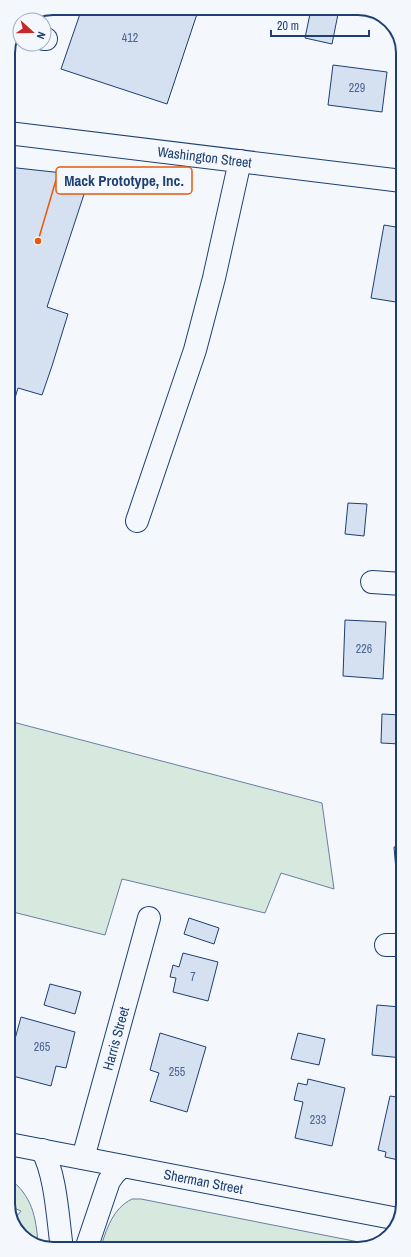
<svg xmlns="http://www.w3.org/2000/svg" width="411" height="1257" viewBox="0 0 411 1257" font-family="'Archivo Narrow',sans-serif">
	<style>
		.green { fill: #d7e8df; stroke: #687fa3 }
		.building { fill: #d5e0f0; stroke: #1d3f73 }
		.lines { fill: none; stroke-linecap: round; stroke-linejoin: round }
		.minor-casing { stroke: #1d3f73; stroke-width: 24 }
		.minor { stroke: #f4f7fb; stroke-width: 22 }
		.labels { text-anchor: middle; stroke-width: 3; stroke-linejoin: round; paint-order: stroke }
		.number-label { font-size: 12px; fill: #4b6792 }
		.street-label { font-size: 14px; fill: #1d3f73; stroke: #f4f7fb }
		.rim { fill: none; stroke: #1d3f73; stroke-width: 2 }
		.leader { fill: none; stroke: #e8590c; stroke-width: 1.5 }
		.callout-dot { fill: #e8590c; stroke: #f4f7fb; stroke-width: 1.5 }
		.callout { fill: #f4f7fb; stroke: #e8590c; stroke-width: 1.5 }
		.callout-label { font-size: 15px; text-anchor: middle; font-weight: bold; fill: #1d3f73 }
	</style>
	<rect width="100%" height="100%" fill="#f4f7fb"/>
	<g class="green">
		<path d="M9,721L322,803L334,889L281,873L265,913L122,879L105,935L9,911Z"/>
		<path d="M9,1178C32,1196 36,1216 38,1244L24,1238L13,1221L21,1211L9,1206Z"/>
		<path d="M132,1199H141L374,1245L369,1248L100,1249C107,1229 112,1209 132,1199Z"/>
	</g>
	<g class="building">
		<path d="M82,8H199L167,104L61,69Z"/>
		<path d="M311,9L338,14L332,44L305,38Z"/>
		<path d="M333,65L387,72L382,112L328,105Z"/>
		<path d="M8,167L90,176L47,307L68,314L52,366L42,395L18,388L9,418Z"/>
		<path d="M384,225L402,228V303L371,298Z"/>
		<path d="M348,503L367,504L364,536L345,534Z"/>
		<path d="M345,620L386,622L383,679L343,676Z"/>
		<path d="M382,714L401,715L400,744L381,743Z"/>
		<path d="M403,846V881L397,882L394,847Z"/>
		<path d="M189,918L219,928L214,944L184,934Z"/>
		<path d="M183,953L218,962L208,1001L173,992L176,978L170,977L173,965L179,967Z"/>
		<path d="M50,984L81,992L75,1014L44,1005Z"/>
		<path d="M377,1005L400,1007L398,1021L403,1022V1058L372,1055Z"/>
		<path d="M21,1017L75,1032L66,1068L56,1066L51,1086L9,1075V1061Z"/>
		<path d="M160,1033L206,1047L187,1112L150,1101L159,1073L150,1070Z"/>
		<path d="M298,1033L325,1039L319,1065L291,1059Z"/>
		<path d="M308,1079L345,1088L332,1146L295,1138L303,1102L294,1100L298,1083L307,1085Z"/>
		<path d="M390,1096L403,1098V1161L385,1157L386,1152L378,1150Z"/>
	</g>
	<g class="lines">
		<defs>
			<g id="minor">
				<path d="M17,30H20"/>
				<path d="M44,39H46"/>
				<path id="s1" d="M8,133L402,181"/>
				<path d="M137,521L195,350L214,278L240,161"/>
				<path d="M372,582L402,584"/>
				<path d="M386,945H403"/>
				<path id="s2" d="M9,1144L398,1219"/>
				<path d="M42,1150C56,1174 58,1221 62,1249"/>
				<path id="s3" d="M83,1158L149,918"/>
				<path d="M86,1249L109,1181L114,1174L122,1166"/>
			</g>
		</defs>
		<use href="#minor" class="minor-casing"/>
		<use href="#minor" class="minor"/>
	</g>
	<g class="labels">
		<g class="number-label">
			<text x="130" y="42">412</text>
			<text x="357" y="92">229</text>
			<text x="364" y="653">226</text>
			<text x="193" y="981">7</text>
			<text x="42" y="1051">265</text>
			<text x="177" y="1076">255</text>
			<text x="318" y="1124">233</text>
		</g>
		<g class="street-label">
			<text dy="5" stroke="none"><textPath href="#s1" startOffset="198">Washington Street</textPath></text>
			<text dy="5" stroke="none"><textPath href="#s3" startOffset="124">Harris Street</textPath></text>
			<text dy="5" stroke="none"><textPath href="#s2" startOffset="198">Sherman Street</textPath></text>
		</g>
	</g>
	<path d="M0 0H411V1257H0ZM53 15H358A38 38 0 0 1 396 53V1204A38 38 0 0 1 358 1242H53A38 38 0 0 1 15 1204V53A38 38 0 0 1 53 15Z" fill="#f4f7fb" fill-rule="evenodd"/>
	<path class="rim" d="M53 15H358A38 38 0 0 1 396 53V1204A38 38 0 0 1 358 1242H53A38 38 0 0 1 15 1204V53A38 38 0 0 1 53 15Z"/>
	<path class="leader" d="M38 241L56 180"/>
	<circle class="callout-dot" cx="38" cy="241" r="4"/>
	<rect class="callout" x="56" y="167" width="136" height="27" rx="4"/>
	<g class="callout-label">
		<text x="124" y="186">Mack Prototype, Inc.</text>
	</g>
	<g transform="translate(32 32) rotate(111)"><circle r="19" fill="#f4f7fb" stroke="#9eadc5"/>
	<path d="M0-3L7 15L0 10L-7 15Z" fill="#c62828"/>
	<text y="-6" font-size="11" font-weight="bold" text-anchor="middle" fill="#1d3f73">N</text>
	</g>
	<path d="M271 30v6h98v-6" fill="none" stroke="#1d3f73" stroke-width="2"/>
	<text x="277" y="30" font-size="12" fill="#1d3f73" stroke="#f4f7fb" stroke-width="3" paint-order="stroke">20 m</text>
</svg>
